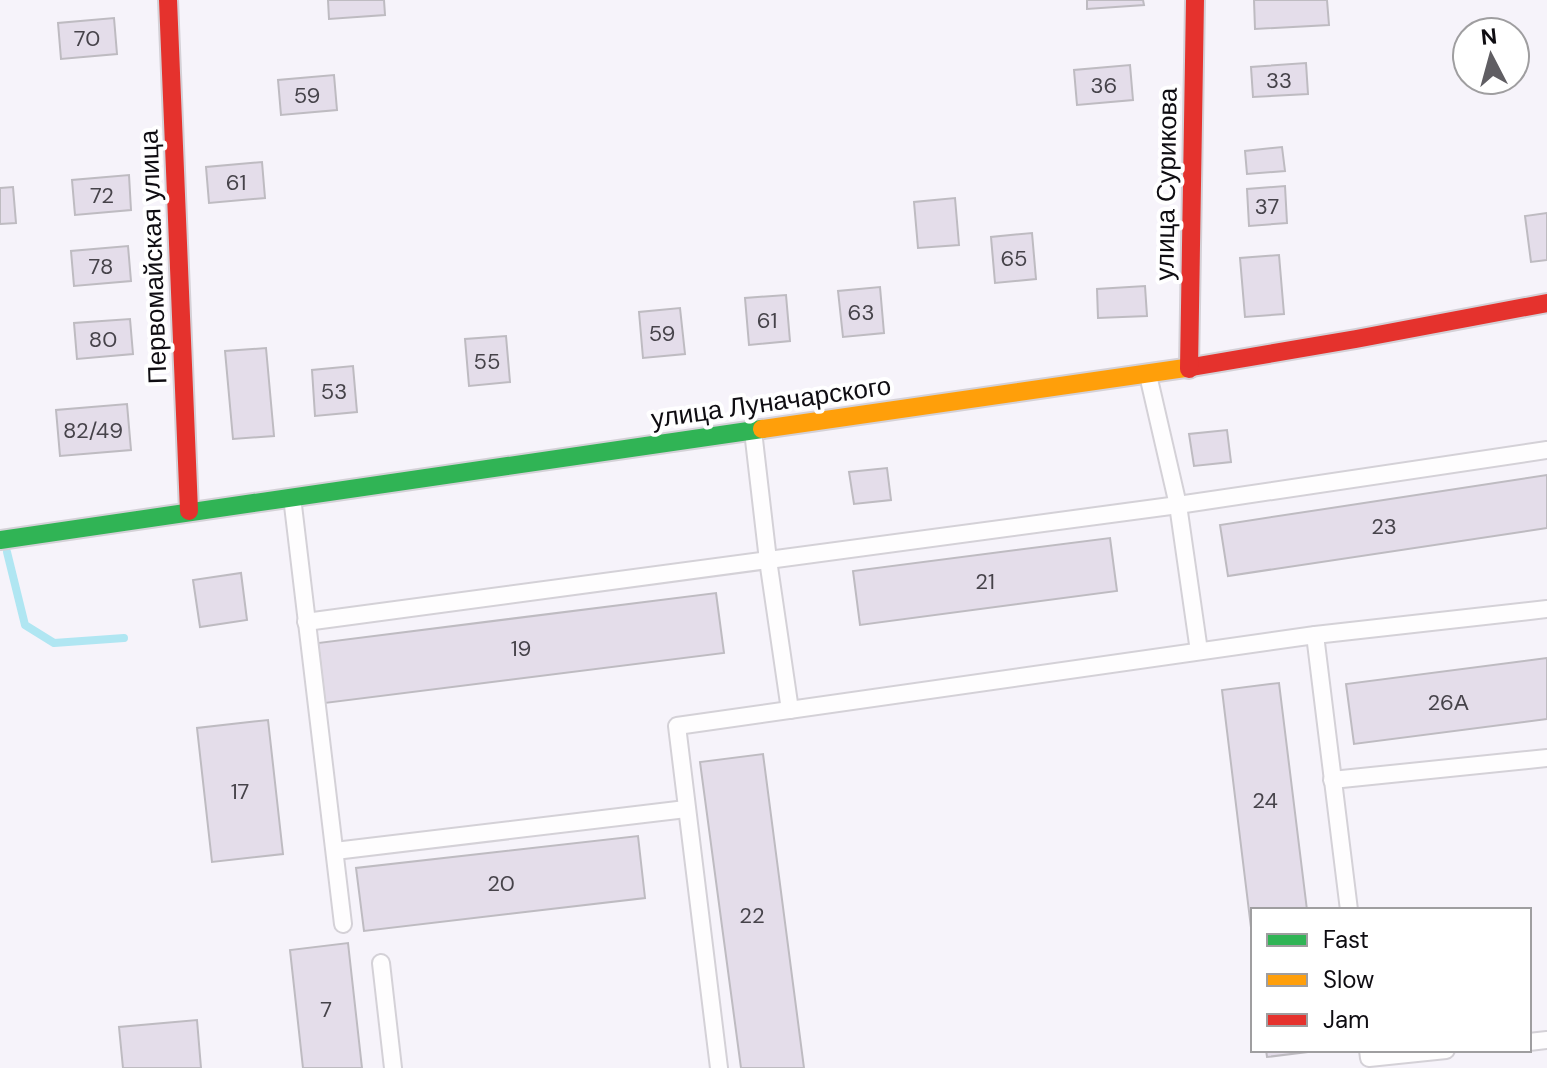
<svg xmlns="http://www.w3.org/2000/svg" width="1547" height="1068" viewBox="0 0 1547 1068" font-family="'DM Sans',sans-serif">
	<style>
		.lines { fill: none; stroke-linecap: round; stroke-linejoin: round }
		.stream { stroke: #b0e6f2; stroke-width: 8 }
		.building { fill: #e4ddea; stroke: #bebbc1; stroke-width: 2 }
		.lane-casing { stroke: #d4d1d7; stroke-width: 20 }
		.fast-casing { stroke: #d4d1d7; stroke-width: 22 }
		.slow-casing { stroke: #d4d1d7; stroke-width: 22 }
		.jam-casing { stroke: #d4d1d7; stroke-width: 22 }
		.lane { stroke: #fefdfe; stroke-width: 16 }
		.fast { stroke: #30b455; stroke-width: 18 }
		.slow { stroke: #ff9f0a; stroke-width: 18 }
		.jam { stroke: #e5322d; stroke-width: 18 }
		.labels { text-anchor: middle; stroke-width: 8; stroke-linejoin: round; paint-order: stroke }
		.number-label { font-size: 22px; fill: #46434a }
		.street-label { font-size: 26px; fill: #0f0d12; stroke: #fff }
	</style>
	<rect width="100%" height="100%" fill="#f6f3fa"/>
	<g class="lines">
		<path class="stream" d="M7,552L25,625L54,643L124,638"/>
	</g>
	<g class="building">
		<path d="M328,0H384L385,15L329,19Z"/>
		<path d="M1087,0H1143L1144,5L1087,9Z"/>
		<path d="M1254,0H1327L1329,25L1255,29Z"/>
		<path d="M114,18L117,54L61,59L58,23Z"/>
		<path d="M1306,63L1308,94L1253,97L1251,67Z"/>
		<path d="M1130,65L1133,100L1077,105L1074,70Z"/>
		<path d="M334,75L337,110L281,115L278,80Z"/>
		<path d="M1282,147L1285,171L1247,174L1245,151Z"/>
		<path d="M262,162L265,198L209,203L206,167Z"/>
		<path d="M129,175L131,210L75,215L72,180Z"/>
		<path d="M1285,186L1287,223L1249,226L1247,189Z"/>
		<path d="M13,187L16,223L0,224V188Z"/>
		<path d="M955,198L959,245L918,248L914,202Z"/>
		<path d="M1547,213V260L1531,262L1525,216Z"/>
		<path d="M1032,233L1036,279L995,283L991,237Z"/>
		<path d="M128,246L131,281L74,286L71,251Z"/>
		<path d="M1279,255L1284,314L1245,317L1240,258Z"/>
		<path d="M1145,286L1147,316L1098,318L1097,289Z"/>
		<path d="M880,287L884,333L843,337L838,291Z"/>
		<path d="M786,295L790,341L749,345L745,298Z"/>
		<path d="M680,308L685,354L643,358L639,312Z"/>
		<path d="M130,319L133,354L77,359L74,323Z"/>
		<path d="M506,336L510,382L469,386L465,339Z"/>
		<path d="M266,348L274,436L233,439L225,351Z"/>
		<path d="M353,366L357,412L315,416L312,370Z"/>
		<path d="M127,404L131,450L60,456L56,410Z"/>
		<path d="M1227,430L1231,462L1194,466L1189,434Z"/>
		<path d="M887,468L891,500L854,504L849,472Z"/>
		<path d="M1547,475V528L1228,576L1220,525Z"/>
		<path d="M1110,538L1117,591L860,625L853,571Z"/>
		<path d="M241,573L247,620L200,627L193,580Z"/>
		<path d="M716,593L724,653L325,703L318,643Z"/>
		<path d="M1547,658V719L1354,744L1346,684Z"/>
		<path d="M1279,683L1307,910H1253V944L1222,690Z"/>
		<path d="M268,720L283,854L212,862L197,728Z"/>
		<path d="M763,754L804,1068H741L700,762Z"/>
		<path d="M638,836L645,898L364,931L356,868Z"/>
		<path d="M348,943L362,1068H303L290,950Z"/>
		<path d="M197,1020L201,1068H123L119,1027Z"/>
		<path d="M1266,1050H1324L1267,1057Z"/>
	</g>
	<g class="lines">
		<defs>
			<g id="lane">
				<path d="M1148,375L1178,505L1199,651"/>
				<path d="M753,431L768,560L790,710"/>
				<path d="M292,497L343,924"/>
				<path d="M306,622L1178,505L1547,450"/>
				<path d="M1315,635L1547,609"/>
				<path d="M1332,780L1547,758"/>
				<path d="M335,851L686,809"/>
				<path d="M381,963L393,1068"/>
				<path d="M1529,1042L1547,1040"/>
				<path d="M1368,1050L1369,1058L1446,1050"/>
				<path d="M719,1068L677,726L1315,635L1349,910"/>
			</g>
			<path id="fast" d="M0,540L762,429"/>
			<path id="slow" d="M762,429L1192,367"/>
			<g id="jam">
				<path d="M168,0L189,511"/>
				<path d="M1192,367L1356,339L1547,303"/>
				<path d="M1189,369L1195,0"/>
			</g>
		</defs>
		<use href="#lane" class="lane-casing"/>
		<use href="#fast" class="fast-casing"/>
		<use href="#slow" class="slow-casing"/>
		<use href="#jam" class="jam-casing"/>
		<use href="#lane" class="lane"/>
		<use href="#fast" class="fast"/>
		<use href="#slow" class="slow"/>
		<use href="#jam" class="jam"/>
	</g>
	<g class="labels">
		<g class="number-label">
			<text x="87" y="46">70</text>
			<text x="1279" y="88">33</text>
			<text x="1104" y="93">36</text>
			<text x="307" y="103">59</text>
			<text x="236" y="190">61</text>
			<text x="102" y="203">72</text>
			<text x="1267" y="214">37</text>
			<text x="1014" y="266">65</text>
			<text x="101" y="274">78</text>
			<text x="861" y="320">63</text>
			<text x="767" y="328">61</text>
			<text x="662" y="341">59</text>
			<text x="103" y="347">80</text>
			<text x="487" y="369">55</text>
			<text x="334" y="399">53</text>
			<text x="93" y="438">82/49</text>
			<text x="1384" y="534">23</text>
			<text x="985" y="589">21</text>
			<text x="521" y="656">19</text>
			<text x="1448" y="710">26А</text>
			<text x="240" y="799">17</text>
			<text x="1265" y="808">24</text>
			<text x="501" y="891">20</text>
			<text x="752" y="923">22</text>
			<text x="326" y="1017">7</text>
		</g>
		<g class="street-label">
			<text transform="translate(1166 184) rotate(-89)" y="9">улица Сурикова</text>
			<text transform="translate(153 257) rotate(-92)" y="9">Первомайская улица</text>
			<text transform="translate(771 402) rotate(-8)" y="9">улица Луначарского</text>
		</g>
	</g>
	<rect x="1251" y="908" width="280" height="144" fill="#ffffff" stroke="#9f9ea0" stroke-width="2"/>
	<rect x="1267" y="934" width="40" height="12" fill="#30b455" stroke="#9f9ea0" stroke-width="2"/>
	<text x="1323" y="948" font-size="24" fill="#0f0d12">Fast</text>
	<rect x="1267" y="974" width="40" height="12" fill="#ff9f0a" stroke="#9f9ea0" stroke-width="2"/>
	<text x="1323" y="988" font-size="24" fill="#0f0d12">Slow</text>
	<rect x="1267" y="1014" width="40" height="12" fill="#e5322d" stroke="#9f9ea0" stroke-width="2"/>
	<text x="1323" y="1028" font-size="24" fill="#0f0d12">Jam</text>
	<g transform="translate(1491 56) rotate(354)"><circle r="38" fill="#ffffff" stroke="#9f9ea0" stroke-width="2"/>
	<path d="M0-6L14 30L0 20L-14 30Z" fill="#605e63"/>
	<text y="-12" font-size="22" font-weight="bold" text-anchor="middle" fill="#0f0d12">N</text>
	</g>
</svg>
